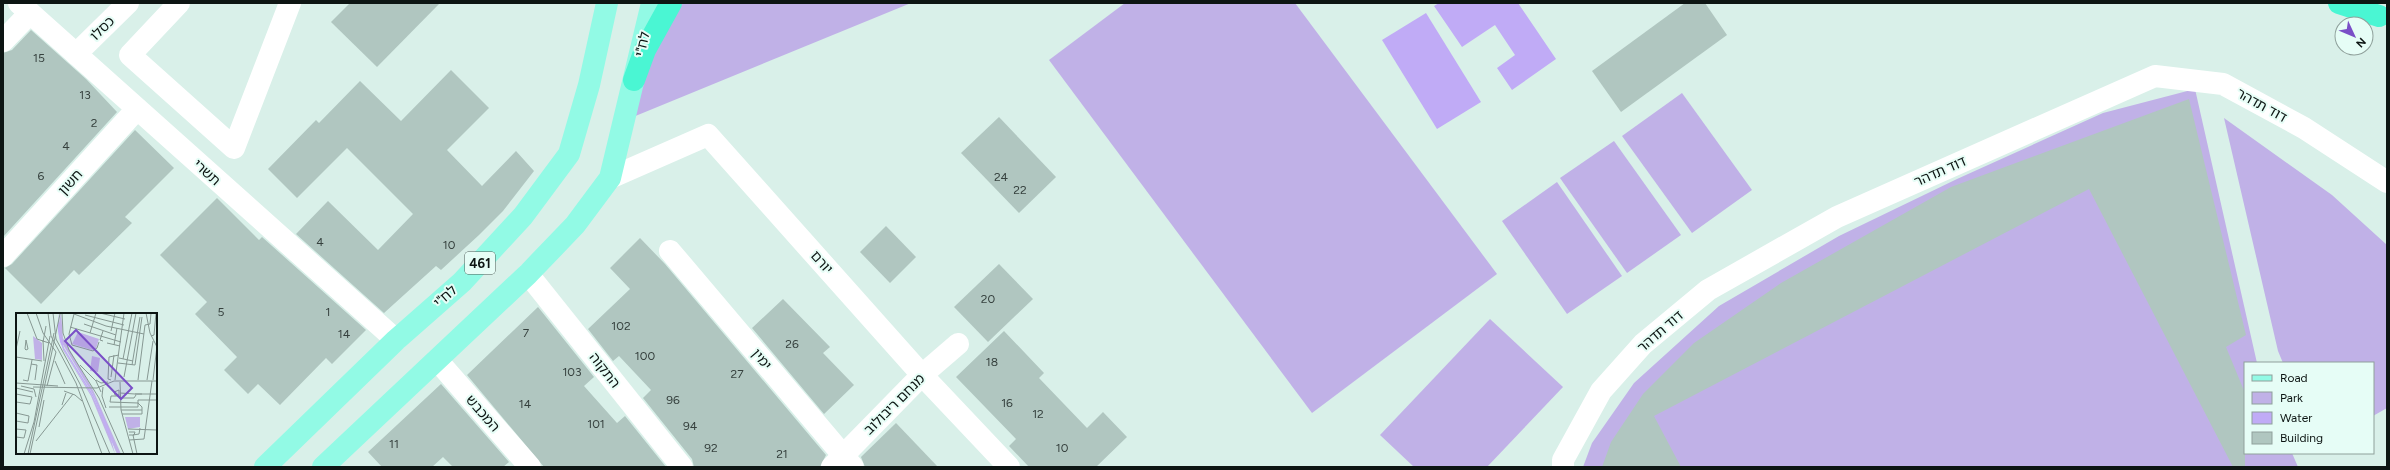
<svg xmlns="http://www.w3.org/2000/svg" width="2390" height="470" viewBox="0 0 2390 470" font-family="Figtree,'Noto Sans Hebrew',sans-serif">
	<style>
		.green { fill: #c0b1e7 }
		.water { fill: #c0abf6 }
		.building { fill: #b0c6c0 }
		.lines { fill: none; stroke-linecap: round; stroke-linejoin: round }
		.street { stroke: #fff; stroke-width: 22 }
		.primary { stroke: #92fae5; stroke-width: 22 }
		.highway { stroke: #4af6d3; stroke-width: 22 }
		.labels { text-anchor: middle; stroke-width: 4; stroke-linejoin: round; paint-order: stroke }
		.number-label { font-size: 12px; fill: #36413e }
		.shield { fill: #e6fdf6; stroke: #4e5b57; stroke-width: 1 }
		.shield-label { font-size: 13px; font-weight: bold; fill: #0d1513 }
		.street-label { font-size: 14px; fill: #0d1513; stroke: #e6fdf6 }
		.inset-road { fill: none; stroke: #879893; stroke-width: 1 }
		.view { fill: #7a4fc7; fill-opacity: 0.15; stroke: #7a4fc7; stroke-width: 2 }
		.inset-edge { fill: none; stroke: #0d1513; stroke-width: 2 }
	</style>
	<rect width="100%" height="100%" fill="#d9f0e9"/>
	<g class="green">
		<path d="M681,3H911L633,117L651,53Z"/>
		<path d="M1125,3H1295L1497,274L1312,413L1049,60Z"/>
		<path d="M2195,89L2257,363H2245V453H2292L2298,467H1583L1592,443L1634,383L1719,306L1839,236L1957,179L2103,113Z"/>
		<path d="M1682,93L1752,190L1692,233L1622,136Z"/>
		<path d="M2224,118L2332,195L2387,245V408L2373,416V363H2283L2278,351Z"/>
		<path d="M1614,141L1681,235L1627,273L1560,178Z"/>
		<path d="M1557,182L1622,276L1567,314L1502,221Z"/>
		<path d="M1490,319L1563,387L1487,467H1414L1380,435Z"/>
	</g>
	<g class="water">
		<path d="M1439,3H1518L1556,59L1512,90L1497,68L1515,55L1495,25L1462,47L1434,6Z"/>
		<path d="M1426,13L1481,102L1437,129L1382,40Z"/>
	</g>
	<g class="building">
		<path d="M350,3H440L377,67L331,22Z"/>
		<path d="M1685,3H1705L1727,35L1621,112L1592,71Z"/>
		<path d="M31,30L86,79L117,112L3,237V53L12,50Z"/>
		<path d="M451,70L489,108L447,150L482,186L516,151L534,171L503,211L479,235L441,270L436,266L384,313L296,234L328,201L378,250L413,214L347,148L297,198L268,169L316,120L319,123L360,81L401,121Z"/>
		<path d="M2189,99L2246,335L2226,347L2245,393V467H2233L2089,189L1654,416L1681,467H1602L1611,442L1643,394L1694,343L1781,283L1951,187Z"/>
		<path d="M999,117L1056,177L1019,213L961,153Z"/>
		<path d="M135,130L174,168L125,217L132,223L79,275L74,270L41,304L5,268L12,264Z"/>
		<path d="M217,198L259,240L262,237L366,330L332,364L326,358L280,405L258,384L248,394L224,370L237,357L195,314L207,302L160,255Z"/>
		<path d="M886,226L916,257L890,283L860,252Z"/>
		<path d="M640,238L665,264L826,455L820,467H694L692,459L643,398L651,390L619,356L613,361L588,329L630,289L610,268Z"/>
		<path d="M999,264L1033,299L988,342L954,307Z"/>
		<path d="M783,299L830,347L823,353L854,385L824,414L752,328Z"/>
		<path d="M538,307L594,377L584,386L617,423L625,416L666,467H544L467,375Z"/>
		<path d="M1004,331L1044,373L1039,378L1087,428L1103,412L1127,437L1096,467H1029L1009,446L1016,439L956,377Z"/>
		<path d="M441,384L509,462L503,467H453L443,457L432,467H382L368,452Z"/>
		<path d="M896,423L938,467H865L861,457Z"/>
	</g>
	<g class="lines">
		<g class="street">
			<path d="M19,3L396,340"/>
			<path d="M179,3L130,55L234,148L290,3"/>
			<path d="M3,41L30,13"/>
			<path d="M76,54L128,3"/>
			<path d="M610,178L708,135L922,375L1009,467"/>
			<path d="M670,251L853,467"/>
			<path d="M3,256L137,109"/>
			<path d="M528,274L682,467"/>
			<path d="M437,360L530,467"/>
			<path d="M832,467L922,375L958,344"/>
			<path d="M1563,467V460L1601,391L1643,344L1708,290L1837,217L2155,76L2223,84L2304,128L2387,182"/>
		</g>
		<g class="primary">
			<path d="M265,467L396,340L462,282L523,216L569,154L589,85L607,3"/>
			<path d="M323,467L528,274L575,225L610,178L652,3"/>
		</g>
		<g class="highway">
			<path d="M2339,3L2379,16"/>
			<path d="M634,80L645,50L671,3"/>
		</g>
	</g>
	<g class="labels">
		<g class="number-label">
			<text x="39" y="62">15</text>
			<text x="85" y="99">13</text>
			<text x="94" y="127">2</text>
			<text x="66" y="150">4</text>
			<text x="41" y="180">6</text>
			<text x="1001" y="181">24</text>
			<text x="1020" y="194">22</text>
			<text x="320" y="246">4</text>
			<text x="449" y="249">10</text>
			<text x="988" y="303">20</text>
			<text x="221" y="316">5</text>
			<text x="328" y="316">1</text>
			<text x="621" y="330">102</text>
			<text x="526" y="337">7</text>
			<text x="344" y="338">14</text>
			<text x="792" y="348">26</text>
			<text x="645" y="360">100</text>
			<text x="992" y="366">18</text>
			<text x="572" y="376">103</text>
			<text x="737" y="378">27</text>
			<text x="673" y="404">96</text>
			<text x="1007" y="407">16</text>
			<text x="525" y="408">14</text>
			<text x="1038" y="418">12</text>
			<text x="596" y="428">101</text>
			<text x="690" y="430">94</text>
			<text x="394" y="448">11</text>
			<text x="711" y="452">92</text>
			<text x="1062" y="452">10</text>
			<text x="782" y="458">21</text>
		</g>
		<rect class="shield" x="465" y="252" width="30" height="22" rx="3"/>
		<g class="shield-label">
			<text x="480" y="268">461</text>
		</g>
		<g class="street-label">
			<text transform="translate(102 28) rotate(-45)" y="5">כסלו</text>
			<text transform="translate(642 44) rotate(-77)" y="5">לח"י</text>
			<text transform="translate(2262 105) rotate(29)" y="5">דוד תדהר</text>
			<text transform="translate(1940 171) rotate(-24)" y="5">דוד תדהר</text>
			<text transform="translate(207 172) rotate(42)" y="5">תשרי</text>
			<text transform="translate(70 182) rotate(-48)" y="5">חשון</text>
			<text transform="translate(822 262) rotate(48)" y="5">יורם</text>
			<text transform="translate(445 296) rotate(-41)" y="5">לח"י</text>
			<text transform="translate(1660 331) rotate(-41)" y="5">דוד תדהר</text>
			<text transform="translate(762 359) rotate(50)" y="5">ימין</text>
			<text transform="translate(605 370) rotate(52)" y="5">התקוה</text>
			<text transform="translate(894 404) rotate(-45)" y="5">מנחם ריבולוב</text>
			<text transform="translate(483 413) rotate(49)" y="5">המכבש</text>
		</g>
	</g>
	<g transform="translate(16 313)">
		<rect width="141" height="141" fill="#d9f0e9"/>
		<path d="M45,0L47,25L77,77L105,141H101L78,83L46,30L42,15ZM42,18L49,39L78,86L94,122L99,141L75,83L47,37ZM62,19L83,26L80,36L76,37L56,31ZM17,23L26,30V47L19,46ZM76,43L84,45L82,59L74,58ZM109,104H124V114L112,116Z" fill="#c0b1e7"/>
		<path d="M42,0L44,21L48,35L78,83L95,122L101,141L78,86L49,39L44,29L42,18Z" fill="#c0abf6"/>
		<path class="inset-road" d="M11,0L21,26L33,30M20,0L27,20L40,39L31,73M32,0L35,23L60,70L86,141M37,0L40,26L64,71L94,141M46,0L47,20L53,37L83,85L108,141M84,0L109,6M130,0L134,20L141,34M58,1L90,13L128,21M58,1L53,21L56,32L77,38L81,35L83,29M69,2L108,12M68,11L100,22M54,14L105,29M87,18L84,27L87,28M95,18L99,0M74,20L80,0M135,23L138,22L140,0M10,27L12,36L10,37L9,36ZM27,27L28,48M27,29L30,13M91,30L104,33M98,32L101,15M0,36L4,18M0,44L26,48M103,45L117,48M107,46L116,0M39,48L49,71M102,50L119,52L126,4M15,51L21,52L19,67M64,52L80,68L85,79M116,52L124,4M95,64L98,42M108,64L120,0M7,67L12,68L16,47M80,67L85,70L92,69M95,67L92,66L93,44L103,42M99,67L108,0M122,67L129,12L134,11L135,0M131,67L137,28M137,67L141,33M104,69L105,97L117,141M0,70L42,73M5,73L18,76L20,84M17,74L81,75L98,68H141M87,74L86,83L90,95M0,75L17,79M103,77V82H99L98,79ZM48,78L59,82L66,88M104,80L119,81M0,81L16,84L14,91L0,89M126,81H119H141M105,83H95L94,89L122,90L126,94V101H106M105,85H118L120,82M46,92L50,80M93,94H122V87H141M105,97H126M0,100L13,103L12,110L0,108M23,114L28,87M0,116L10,117L8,125L0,124M112,116L141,117M113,119H119L118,122H113M113,127L128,126L136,68M20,128L57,81M8,141L18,109L34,23M12,141L38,20M14,141L44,1M121,141L117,122L123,121L124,115"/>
		<path class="view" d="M60,17L116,75L105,86L49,28Z"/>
		<rect width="141" height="141" class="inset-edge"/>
	</g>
	<rect width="2390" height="470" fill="none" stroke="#0d1513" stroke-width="8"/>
	<rect x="2244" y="362" width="130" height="92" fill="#e6fdf6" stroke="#8fa09b"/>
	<rect x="2252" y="375" width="20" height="6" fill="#92fae5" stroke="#8fa09b"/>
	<text x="2280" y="382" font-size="12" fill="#0d1513">Road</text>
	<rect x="2252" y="392" width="20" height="12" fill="#c0b1e7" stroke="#8fa09b"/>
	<text x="2280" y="402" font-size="12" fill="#0d1513">Park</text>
	<rect x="2252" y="412" width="20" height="12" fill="#c0abf6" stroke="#8fa09b"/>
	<text x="2280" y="422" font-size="12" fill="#0d1513">Water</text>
	<rect x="2252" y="432" width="20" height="12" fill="#b0c6c0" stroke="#8fa09b"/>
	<text x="2280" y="442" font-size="12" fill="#0d1513">Building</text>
	<g transform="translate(2354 36) rotate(134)"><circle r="19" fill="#e6fdf6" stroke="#8fa09b"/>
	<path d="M0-3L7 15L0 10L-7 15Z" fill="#7a4fc7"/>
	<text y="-6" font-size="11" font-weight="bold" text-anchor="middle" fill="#0d1513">N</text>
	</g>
</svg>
